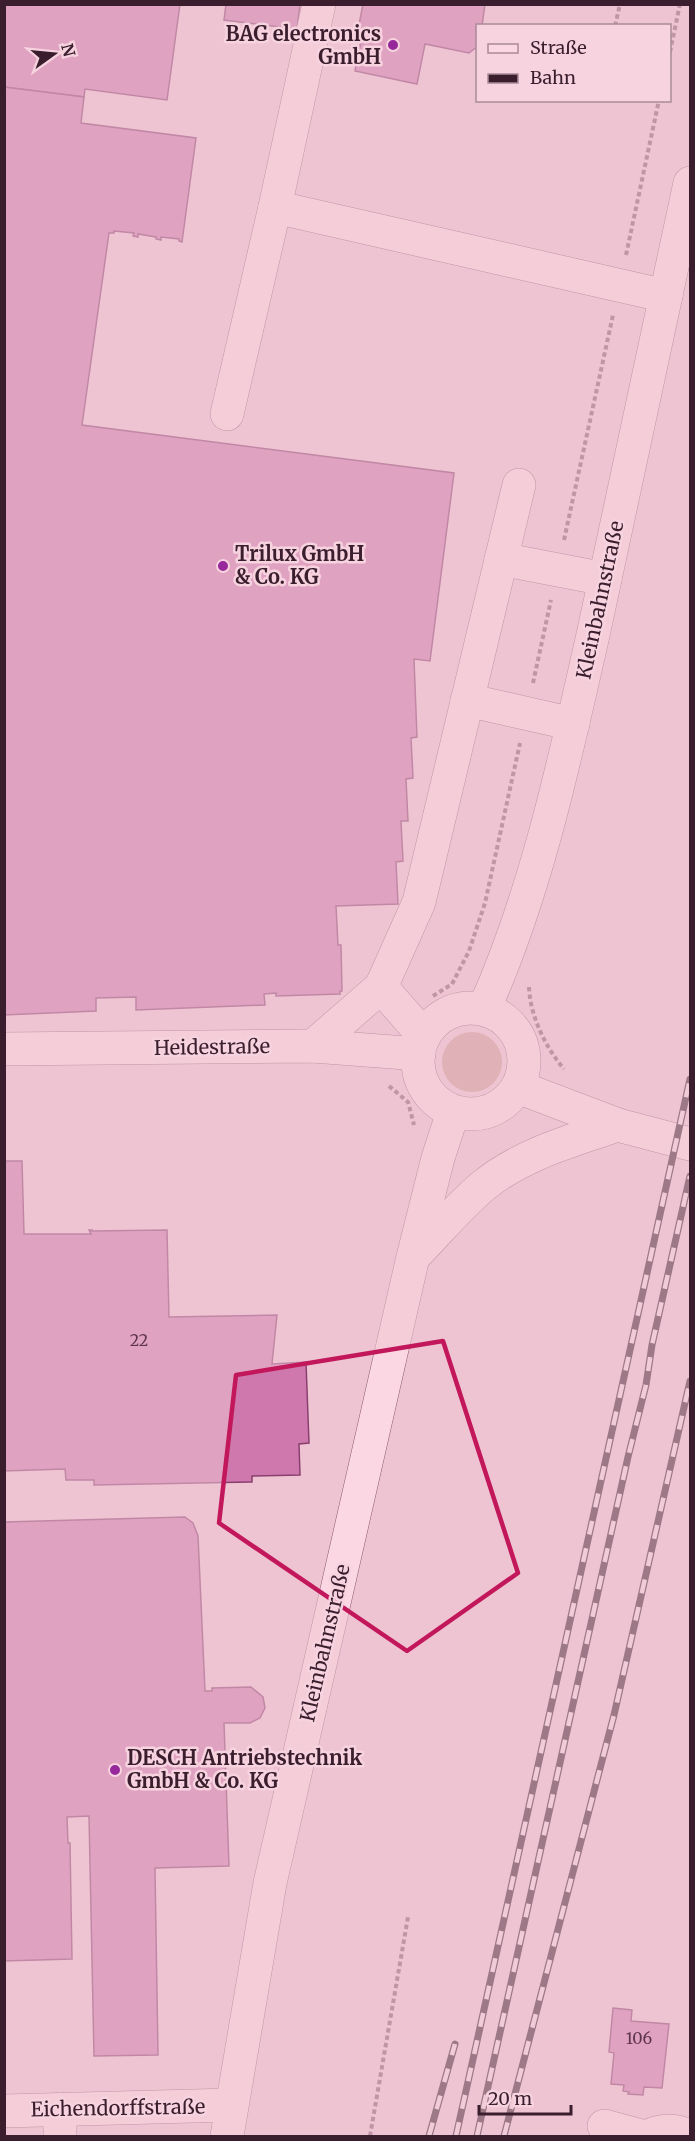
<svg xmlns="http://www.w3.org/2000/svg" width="695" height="2141" viewBox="0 0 695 2141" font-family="Merriweather,serif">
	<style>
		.green { fill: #ce9c97 }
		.building { fill: #cf78ad; stroke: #8a3f6f; stroke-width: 1.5 }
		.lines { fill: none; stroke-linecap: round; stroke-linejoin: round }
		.minor-casing { stroke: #8a5972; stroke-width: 34 }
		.path { stroke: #8a5972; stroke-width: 4; stroke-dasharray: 4.5 3; stroke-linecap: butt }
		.minor { stroke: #fad7e2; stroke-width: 33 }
		.rail-casing { stroke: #3a1e2d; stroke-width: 7 }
		.rail { stroke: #f7d3df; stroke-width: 4.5; stroke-dasharray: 14; stroke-linecap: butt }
		.marked { fill: none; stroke: #c2185b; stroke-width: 4.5; stroke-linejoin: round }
		.poi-dot { fill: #97289b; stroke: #f7d3df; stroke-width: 2 }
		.labels { text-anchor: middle; stroke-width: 5; stroke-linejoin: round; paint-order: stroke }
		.number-label { font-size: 16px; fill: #5f344d }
		.poi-label { font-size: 20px; font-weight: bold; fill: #3a1e2d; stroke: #f7d3df; text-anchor: start }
		.street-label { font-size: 20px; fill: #3a1e2d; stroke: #f7d3df }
	</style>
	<rect width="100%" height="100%" fill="#efc4d2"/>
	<circle class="green" cx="472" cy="1062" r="30"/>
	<g class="building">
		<path d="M4,4H180L167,100L85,89L84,97L4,87Z"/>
		<path d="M226,4H300L297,29L224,20Z"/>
		<path d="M363,4H485L482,26H478V46L469,53L425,44L417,84L355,71L362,36L357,35Z"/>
		<path d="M4,87L84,97L81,123L196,138L182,242L179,241V239L161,237V240L156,239V237L138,234V237L133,236L134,233L114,231V233H109L82,425L454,473L430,661L414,659L417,737L411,738L413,778L406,779L408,821H401L403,861L396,862L398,904L336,906L338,945H341L342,991H340V994L276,996V993L264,994L265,1005L136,1010V997L96,998V1011L4,1015Z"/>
		<path d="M4,1161H22L24,1234H91L89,1230H92V1231L167,1230L169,1317L277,1315L272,1364L306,1362L309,1443L299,1444L300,1475L252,1476V1482H250L94,1485V1480H66L65,1469L4,1471Z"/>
		<path d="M185,1517L193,1523L198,1536L205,1691H212V1688L251,1687L263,1697L265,1708L260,1718L250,1723H224L229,1866L155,1868L158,2055L94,2056L89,1816L67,1817L68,1843H70L72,1959L4,1961V1522Z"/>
		<path d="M613,2008L632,2010L631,2021L669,2024L662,2088L644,2087L643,2095L628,2094L629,2092L623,2091L624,2085L611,2084L614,2053L609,2052Z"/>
	</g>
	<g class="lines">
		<defs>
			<g id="minor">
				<path d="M319,4L275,207L666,296"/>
				<path d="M227,414L275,207"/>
				<path d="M501,559L605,579"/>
				<path d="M467,700L573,724"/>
				<path d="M381,987L419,902L519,485"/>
				<circle cx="471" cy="1061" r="53"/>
				<path d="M484,1009C537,891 564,762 593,635C626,485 657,334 690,183"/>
				<path d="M313,1046L381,987L424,1036"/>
				<path d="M4,1049L313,1046L419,1054"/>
				<path d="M518,1087L618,1125L690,1144"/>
				<path d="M414,1256C437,1233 458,1207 483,1186C522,1154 571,1141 618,1125"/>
				<path d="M60,2109V2136"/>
				<path d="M4,2111L231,2105"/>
				<path d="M604,2126L641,2136"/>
				<path d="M227,2136L270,1883L413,1257L438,1158L453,1112"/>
				<path d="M648,2136C663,2129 675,2129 689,2136"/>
			</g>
		</defs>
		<use href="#minor" class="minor-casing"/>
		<g class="path">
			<path d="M615,26L620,4"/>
			<path d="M670,52L680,4"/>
			<path d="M626,255L659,100"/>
			<path d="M564,540L613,315"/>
			<path d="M533,683L551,600"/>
			<path d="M529,987C530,1016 546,1048 564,1069"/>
			<path d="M433,996L452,984L469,951L485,903L520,743"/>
			<path d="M389,1086L408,1102L414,1125"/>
			<path d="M370,2136L408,1917"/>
		</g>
		<use href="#minor" class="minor"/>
		<defs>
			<g id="rail">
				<path d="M429,2136L455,2044"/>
				<path d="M456,2136L690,1079"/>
				<path d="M477,2136L628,1457L646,1385L652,1345L690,1176"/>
				<path d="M504,2136L614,1715L690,1381"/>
			</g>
		</defs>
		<use href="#rail" class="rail-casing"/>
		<use href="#rail" class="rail"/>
	</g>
	<path d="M0 0H695V2141H0ZM443,1341L518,1573L407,1651L219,1523L236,1375Z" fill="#efc4d2" fill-opacity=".55" fill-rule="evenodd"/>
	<path class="marked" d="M443,1341L518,1573L407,1651L219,1523L236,1375Z"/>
	<g class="poi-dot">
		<circle cx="393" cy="45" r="6"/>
		<circle cx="223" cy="566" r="6"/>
		<circle cx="115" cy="1770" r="6"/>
	</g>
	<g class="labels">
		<g class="number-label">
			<text x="139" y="1346">22</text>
			<text x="639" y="2044">106</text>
		</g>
		<g class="poi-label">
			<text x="381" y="41" text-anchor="end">BAG electronics<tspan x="381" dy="23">GmbH</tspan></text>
			<text x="235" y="561">Trilux GmbH<tspan x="235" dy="23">&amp; Co. KG</tspan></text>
			<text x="127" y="1765">DESCH Antriebstechnik<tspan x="127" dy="23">GmbH &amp; Co. KG</tspan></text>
		</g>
		<g class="street-label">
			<text transform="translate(600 600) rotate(-78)" y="7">Kleinbahnstraße</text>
			<text transform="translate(212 1047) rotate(-1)" y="7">Heidestraße</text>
			<text transform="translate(325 1643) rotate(-77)" y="7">Kleinbahnstraße</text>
			<text transform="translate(118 2108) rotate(-1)" y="7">Eichendorffstraße</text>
		</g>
	</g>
	<rect width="695" height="2141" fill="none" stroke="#3a1e2d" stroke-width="12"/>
	<rect x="476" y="24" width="195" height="78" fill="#f7d3df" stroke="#ab8b98" stroke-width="1.5"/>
	<rect x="488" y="44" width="30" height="9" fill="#fad7e2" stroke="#ab8b98" stroke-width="1.5"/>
	<text x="530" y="54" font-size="18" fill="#3a1e2d">Straße</text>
	<rect x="488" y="74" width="30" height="9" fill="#3a1e2d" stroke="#ab8b98" stroke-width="1.5"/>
	<text x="530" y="84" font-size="18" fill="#3a1e2d">Bahn</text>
	<g transform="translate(54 54) rotate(75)" stroke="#f7d3df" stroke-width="4.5" paint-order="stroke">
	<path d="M0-4.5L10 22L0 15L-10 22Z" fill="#3a1e2d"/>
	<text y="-9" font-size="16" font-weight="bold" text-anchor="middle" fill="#3a1e2d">N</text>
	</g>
	<path d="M479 2105v9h92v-9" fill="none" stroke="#3a1e2d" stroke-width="3"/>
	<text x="488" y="2105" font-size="18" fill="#3a1e2d" stroke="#f7d3df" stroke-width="4.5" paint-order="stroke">20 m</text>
</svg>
